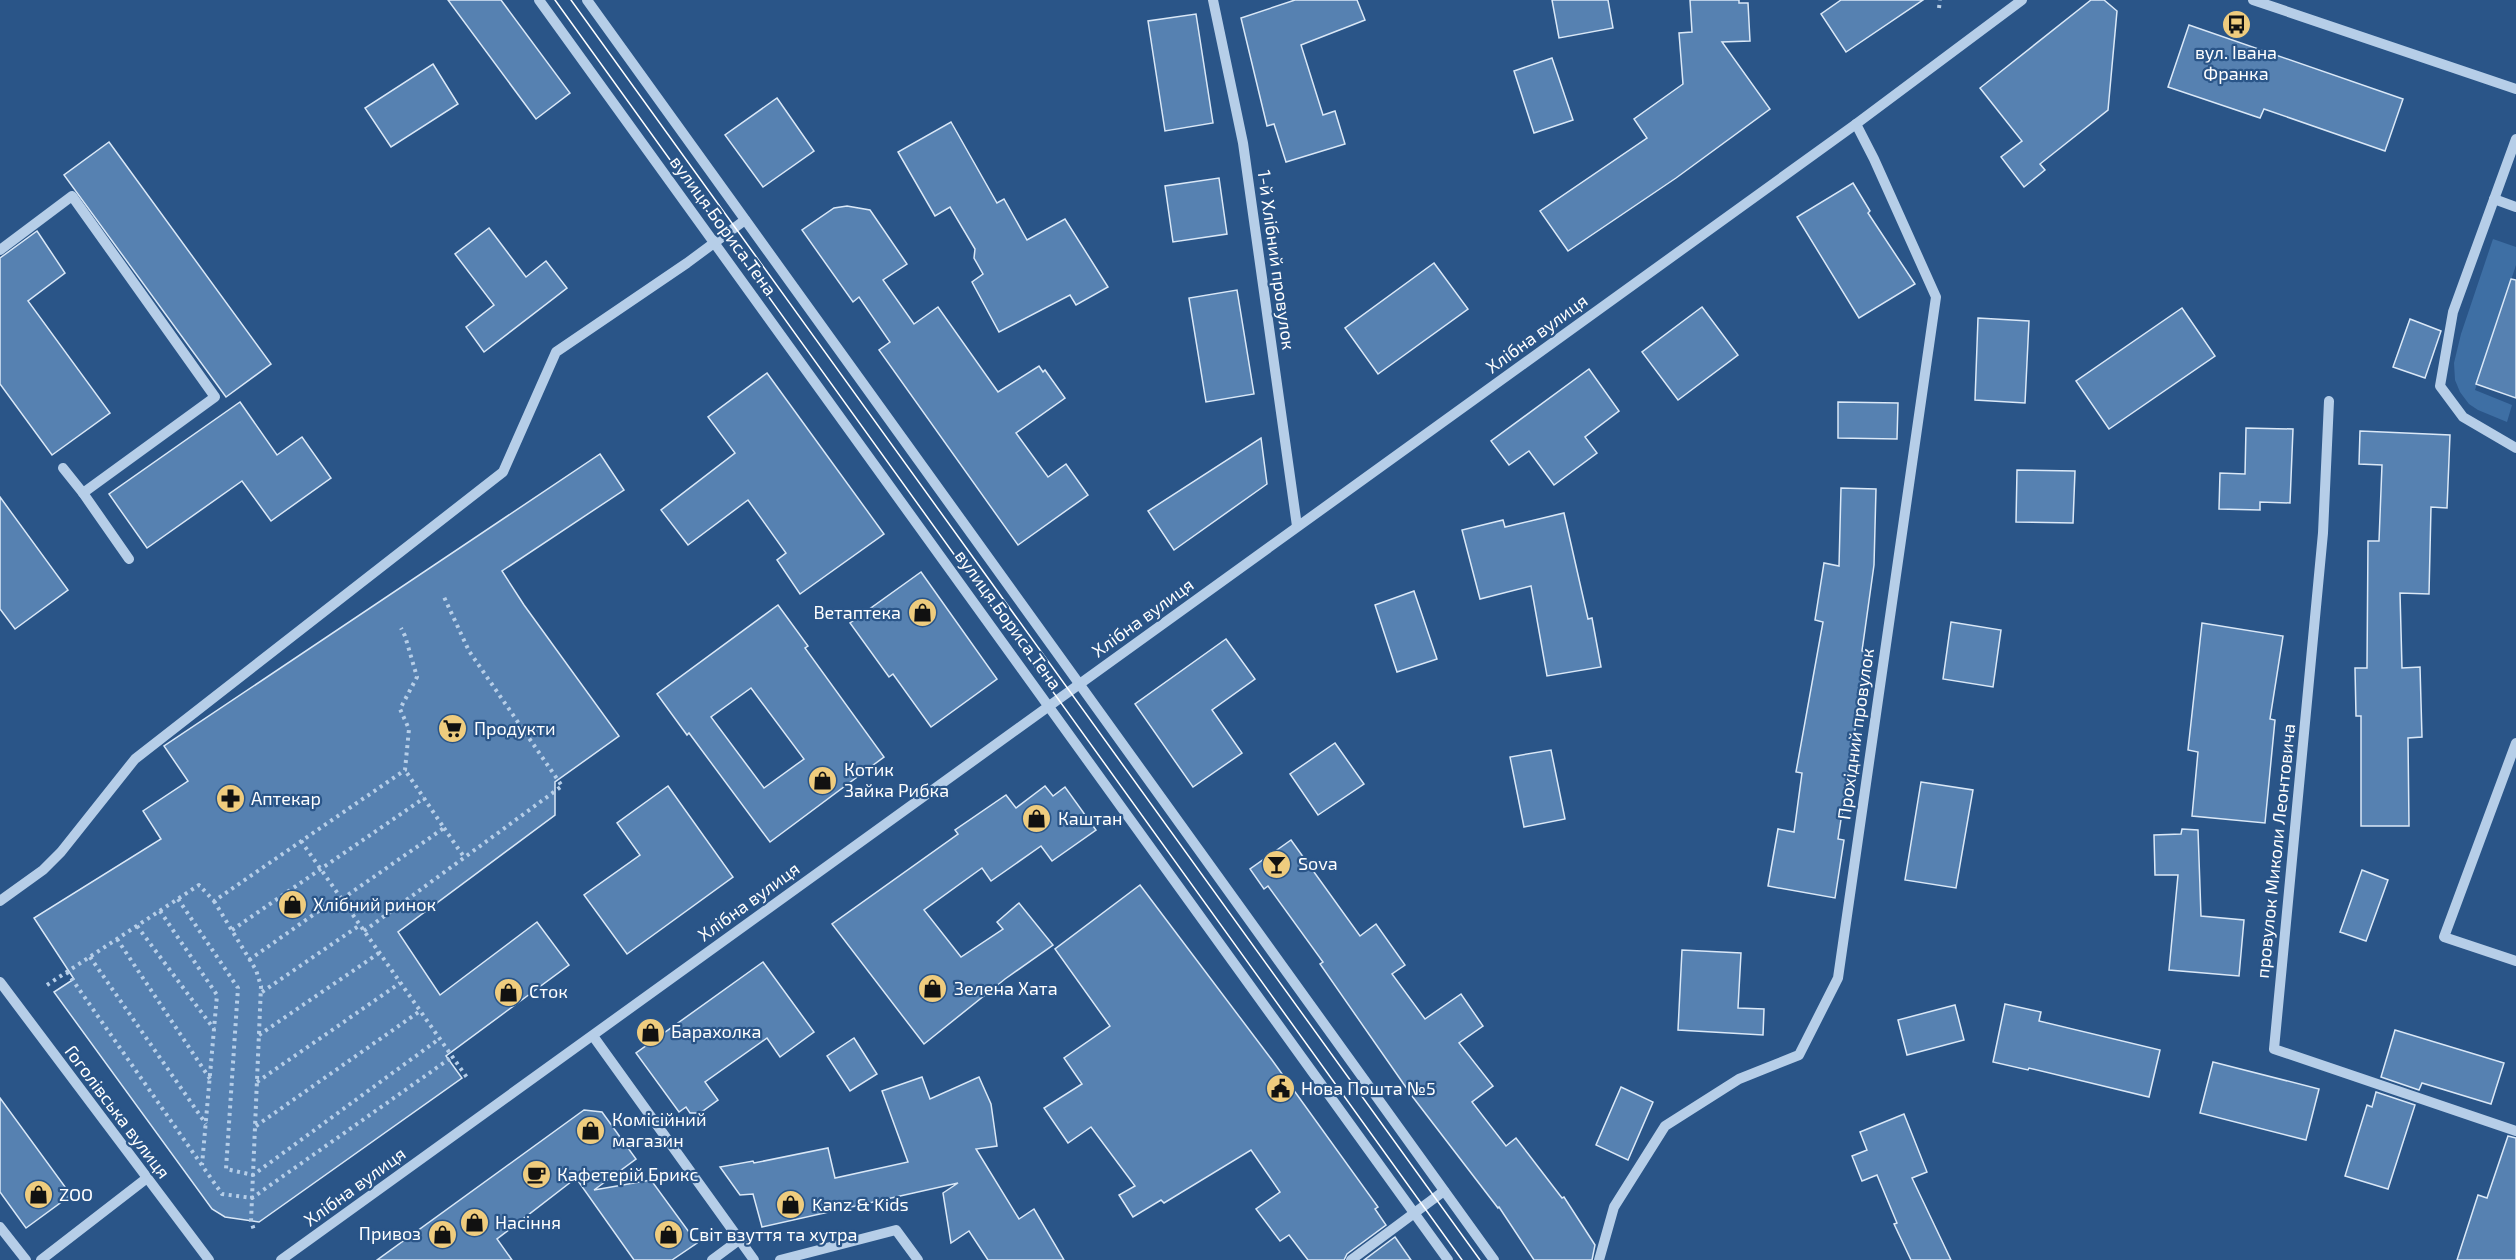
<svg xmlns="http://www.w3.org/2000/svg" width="2516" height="1260" viewBox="0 0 2516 1260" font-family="'Exo 2',sans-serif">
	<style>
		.green { fill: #3e6fa4 }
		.building { fill: #5681b1; stroke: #dae8f7; stroke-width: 1.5; fill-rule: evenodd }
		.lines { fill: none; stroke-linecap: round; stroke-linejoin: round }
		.path { stroke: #b6cee8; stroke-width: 4; stroke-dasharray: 3 4.5; stroke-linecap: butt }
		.minor { stroke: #b6cee8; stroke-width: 10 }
		.tram { stroke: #fff; stroke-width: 1.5 }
		.labels { text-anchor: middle; stroke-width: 4.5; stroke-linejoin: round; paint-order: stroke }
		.poi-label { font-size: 18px; fill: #fff; stroke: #2a5588; text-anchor: start }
		.street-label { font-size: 18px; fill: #fff; stroke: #2a5588 }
	</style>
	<rect width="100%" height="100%" fill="#2a5588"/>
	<path class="green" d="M2493,239L2516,247V265L2475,390L2512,405L2507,422L2478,410L2469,404L2460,392L2455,380L2454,363L2461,334Z"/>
	<g class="building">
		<path d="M448,0H501L570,93L536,119Z"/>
		<path d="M1295,0H1357L1365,20L1301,45L1323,115L1335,111L1345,144L1286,162L1274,124L1267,126L1241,18Z"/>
		<path d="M1552,0H1608L1613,28L1559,38Z"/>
		<path d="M1690,0H1739V3H1748L1750,41L1722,42L1770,109L1676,178L1568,251L1540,211L1647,138L1634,119L1683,84L1679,33L1692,32Z"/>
		<path d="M1841,0H1923L1846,52L1821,14Z"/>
		<path d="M2091,0H2104L2117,11L2108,110L2040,164L2045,170L2024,187L2001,157L2022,141L1980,88Z"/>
		<path d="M1196,14L1213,123L1165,131L1148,21Z"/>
		<path d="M2189,25L2403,99L2385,151L2264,109L2260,118L2168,87Z"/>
		<path d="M1552,58L1573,120L1534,133L1514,71Z"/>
		<path d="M433,64L458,104L391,147L365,108Z"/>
		<path d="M777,98L814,151L763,187L725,135Z"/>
		<path d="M951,122L997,203L1004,199L1027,240L1065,219L1108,287L1076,305L1070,295L999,332L972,282L983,274L974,258L975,249L950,207L935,216L898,152Z"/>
		<path d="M109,142L271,364L226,397L64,175Z"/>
		<path d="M1219,178L1227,234L1173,242L1165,186Z"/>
		<path d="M1853,183L1870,211L1868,213L1915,284L1859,318L1797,217Z"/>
		<path d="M847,206L870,210L907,264L883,280L914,324L938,307L998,392L1039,366L1043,372L1045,370L1065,398L1016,433L1048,477L1066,464L1088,495L1018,545L879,350L890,342L859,297L853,302L802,230L834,208Z"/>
		<path d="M489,228L526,277L546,261L567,288L484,352L466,327L494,305L455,254Z"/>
		<path d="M37,231L65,273L28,301L110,413L52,455L0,384V258Z"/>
		<path d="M1434,263L1468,309L1378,374L1345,328Z"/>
		<path d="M2511,279L2516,280V398L2476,384Z"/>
		<path d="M1237,290L1254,394L1206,402L1189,298Z"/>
		<path d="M1702,307L1738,355L1678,400L1642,352Z"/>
		<path d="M2182,308L2215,356L2109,429L2076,381Z"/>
		<path d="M1978,318L2029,321L2025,403L1975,400Z"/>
		<path d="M2410,319L2441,331L2425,378L2393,367Z"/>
		<path d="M1589,369L1619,411L1585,437L1597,453L1554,485L1529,451L1509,465L1491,441Z"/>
		<path d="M767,373L884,534L800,594L777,560L786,553L748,500L688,545L661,510L735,453L708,417Z"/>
		<path d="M240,402L277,455L302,437L331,478L271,521L242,481L147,548L109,494Z"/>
		<path d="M1838,402L1898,403L1897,439L1838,438Z"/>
		<path d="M2246,428L2293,429L2290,503L2260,502V510L2219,509L2220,473L2245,474Z"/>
		<path d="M2360,431L2450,435L2447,508L2431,507L2429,594L2400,593L2402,668L2420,667L2422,737L2408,738L2409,826H2361V716H2356L2355,668H2367L2368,541H2379L2382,465L2359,464Z"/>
		<path d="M1261,438L1267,484L1174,550L1148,511Z"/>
		<path d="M600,454L624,490L502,571L524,605L619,736L555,782V815L398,932L440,995L537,922L569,965L446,1056L462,1078L259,1222L225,1217L212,1209L54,992L74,979L34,918L161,839L143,811L188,781L164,746Z"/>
		<path d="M2017,470L2075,471L2073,523L2016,522Z"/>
		<path d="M1841,488L1876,489L1874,565L1862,651L1867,652L1838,839L1844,840L1835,898L1768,886L1778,829L1794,832L1802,773L1796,772L1823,622L1815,620L1824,563L1839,566Z"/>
		<path d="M0,497L68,590L15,629L0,609Z"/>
		<path d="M1564,513L1588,619L1592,618L1601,667L1547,676L1531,586L1480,599L1462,530L1503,520L1505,527Z"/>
		<path d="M921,572L997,679L931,727L893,674L889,677L850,623Z"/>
		<path d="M1414,591L1437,659L1397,672L1375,605Z"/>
		<path d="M778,605L808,646L805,648L884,757L770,842L689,733L687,735L657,694ZM751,688L804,759L764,788L711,717Z"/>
		<path d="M1951,622L2001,630L1993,687L1943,679Z"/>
		<path d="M2202,623L2283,636L2270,719L2275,720L2265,823L2192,816L2198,752L2188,750Z"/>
		<path d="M1226,639L1255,679L1212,710L1242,753L1193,787L1135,704Z"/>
		<path d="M1335,743L1364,784L1318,815L1290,774Z"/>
		<path d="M1551,750L1565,819L1524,827L1510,757Z"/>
		<path d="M1921,782L1973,790L1956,888L1905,880Z"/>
		<path d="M668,786L733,877L627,954L584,895L640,855L617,823Z"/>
		<path d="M1045,786L1053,796L1065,787L1096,830L1052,861L1041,846L991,881L982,868L924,910L961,957L1003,929L997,922L1019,903L1053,945L1005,979L924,1044L832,924L958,834L955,830L1006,795L1016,808Z"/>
		<path d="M2182,829L2198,830L2201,916L2244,920L2239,976L2169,970L2178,875H2155L2154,835L2181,834Z"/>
		<path d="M1291,840L1360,936L1376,924L1405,965L1392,974L1425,1019L1461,994L1483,1026L1459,1043L1493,1086L1472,1102L1506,1146L1516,1138L1562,1198L1564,1197L1595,1245L1592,1260H1534L1499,1207L1498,1208L1412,1096L1320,964L1323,962L1268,886L1264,889L1250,869Z"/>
		<path d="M2362,870L2388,880L2366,941L2340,932Z"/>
		<path d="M1140,885L1272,1060L1378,1207L1375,1209L1386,1225L1347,1254L1344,1260H1308L1289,1235L1280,1241L1256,1209L1280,1192L1251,1150L1164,1203L1161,1200L1133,1217L1119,1195L1135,1186L1091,1127L1068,1143L1044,1108L1082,1084L1064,1058L1110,1026L1055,949Z"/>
		<path d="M1682,950L1741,953L1738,1008L1764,1009L1763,1035L1678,1030Z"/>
		<path d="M763,962L814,1032L780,1057L767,1038L705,1082L718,1100L700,1113H690L686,1107L679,1112L636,1053Z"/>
		<path d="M2005,1004L2041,1012L2039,1021L2160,1050L2149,1097L2029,1068L2028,1070L1993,1062Z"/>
		<path d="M1955,1005L1964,1040L1907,1055L1898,1020Z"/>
		<path d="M2395,1030L2504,1063L2491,1104L2422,1083L2419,1090L2381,1077Z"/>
		<path d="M854,1038L877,1074L850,1091L827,1056Z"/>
		<path d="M2213,1062L2319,1089L2306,1140L2200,1113Z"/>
		<path d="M922,1077L930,1099L979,1077L991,1104L997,1146L976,1149L1019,1219L1034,1209L1064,1260H988L969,1231L951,1243L943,1193L958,1183L762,1227L753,1194L740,1195L720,1167L753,1161L754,1163L828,1148L835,1178L908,1162L882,1091Z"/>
		<path d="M1621,1087L1653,1102L1628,1160L1596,1145Z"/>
		<path d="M2376,1092L2415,1105L2388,1189L2345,1176L2367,1105L2372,1107Z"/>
		<path d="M0,1098L71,1195L26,1228L0,1192Z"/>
		<path d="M584,1110L602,1112L636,1159L594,1190L651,1180L697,1243L672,1260H634L576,1178L497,1239L512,1260H377Z"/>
		<path d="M1904,1114L1927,1172L1912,1178L1951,1260H1911L1894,1224L1897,1223L1877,1175L1862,1181L1852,1156L1867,1150L1860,1132Z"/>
		<path d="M2508,1136L2516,1138V1260H2457L2478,1195L2487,1198Z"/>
		<path d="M1395,1237L1411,1260H1364Z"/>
	</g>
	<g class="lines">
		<g class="path">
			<path d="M1939,8L1940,0"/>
			<path d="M444,828L464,857"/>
			<path d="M301,841L468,1079"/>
			<path d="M178,899L238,988L226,1169L253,1175L439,1039"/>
			<path d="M342,899L444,828L405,770"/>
			<path d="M214,901L256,970L261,986L251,1221L254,1230"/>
			<path d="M160,911L217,995L202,1165"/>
			<path d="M137,926L214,1029"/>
			<path d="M232,930L424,798"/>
			<path d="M364,931L562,786L469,651L444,597"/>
			<path d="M117,939L210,1079"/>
			<path d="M90,957L206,1124"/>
			<path d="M249,960L340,896"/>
			<path d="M67,972L222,1194L252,1198L452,1057"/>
			<path d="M47,985L199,885L214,901L405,770L409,729L400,709L417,677L405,636L401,628"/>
			<path d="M262,992L360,925"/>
			<path d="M259,1035L379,953"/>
			<path d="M257,1082L400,983"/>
			<path d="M256,1126L420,1011"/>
		</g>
		<g class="minor">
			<path d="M539,0L1448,1260"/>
			<path d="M587,0L1494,1260"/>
			<path d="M1213,0L1243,143L1297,526"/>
			<path d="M2253,0L2516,89"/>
			<path d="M2516,139L2453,312L2440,386L2463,417L2516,448"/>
			<path d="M2494,199L2516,207"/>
			<path d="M0,250L72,196L215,397L83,493"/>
			<path d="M2329,401L2323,533L2274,1049L2516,1131"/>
			<path d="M63,468L83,493L129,559"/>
			<path d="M2516,743L2444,937L2516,961"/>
			<path d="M0,901L43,870L61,852L135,759L503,472L556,352L687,263L745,220"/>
			<path d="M0,982L209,1260"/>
			<path d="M593,1036L754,1260"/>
			<path d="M0,1227L26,1260"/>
			<path d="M41,1260L147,1178"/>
			<path d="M281,1260L1856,124L2022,0"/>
			<path d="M712,1260L739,1240"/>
			<path d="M780,1260L896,1230L918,1260"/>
			<path d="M1351,1260L1444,1191"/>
			<path d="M1599,1260L1614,1207L1665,1126L1739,1079L1799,1055L1838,978L1936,297L1874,159L1856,124"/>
		</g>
		<g class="tram">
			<path d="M555,0L1462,1260"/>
			<path d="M571,0L1480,1260"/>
		</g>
	</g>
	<defs>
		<symbol id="bus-disc" viewBox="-11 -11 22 22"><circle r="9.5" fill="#efcc7e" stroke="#2a5588"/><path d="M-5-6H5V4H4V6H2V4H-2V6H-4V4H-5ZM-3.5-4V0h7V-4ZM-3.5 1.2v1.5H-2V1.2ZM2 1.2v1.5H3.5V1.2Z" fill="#111"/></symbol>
		<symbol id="shop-disc" viewBox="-11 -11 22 22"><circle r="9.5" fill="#efcc7e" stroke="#2a5588"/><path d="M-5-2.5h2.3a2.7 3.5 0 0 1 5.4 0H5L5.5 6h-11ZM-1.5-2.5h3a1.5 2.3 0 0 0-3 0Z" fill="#111"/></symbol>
		<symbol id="supermarket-disc" viewBox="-11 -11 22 22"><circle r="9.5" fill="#efcc7e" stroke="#2a5588"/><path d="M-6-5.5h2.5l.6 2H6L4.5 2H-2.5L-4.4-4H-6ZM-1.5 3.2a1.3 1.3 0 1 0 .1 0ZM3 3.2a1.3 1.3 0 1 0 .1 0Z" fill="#111"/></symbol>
		<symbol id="pharmacy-disc" viewBox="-11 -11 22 22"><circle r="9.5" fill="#efcc7e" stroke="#2a5588"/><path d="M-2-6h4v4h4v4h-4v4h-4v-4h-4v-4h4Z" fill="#111"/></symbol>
		<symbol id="bar-disc" viewBox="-11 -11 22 22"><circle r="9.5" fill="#efcc7e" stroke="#2a5588"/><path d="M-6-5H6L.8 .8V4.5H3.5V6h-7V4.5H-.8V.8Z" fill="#111"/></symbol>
		<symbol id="civic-disc" viewBox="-11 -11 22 22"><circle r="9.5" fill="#efcc7e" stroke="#2a5588"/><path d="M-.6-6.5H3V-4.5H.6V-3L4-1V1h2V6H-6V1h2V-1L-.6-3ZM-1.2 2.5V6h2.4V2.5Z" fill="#111"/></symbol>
		<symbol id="cafe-disc" viewBox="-11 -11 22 22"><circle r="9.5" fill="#efcc7e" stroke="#2a5588"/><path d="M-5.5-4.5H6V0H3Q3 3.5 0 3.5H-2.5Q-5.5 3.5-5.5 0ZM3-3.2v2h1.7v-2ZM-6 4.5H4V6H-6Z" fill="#111"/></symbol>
	</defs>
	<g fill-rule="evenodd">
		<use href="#bus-disc" x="2220" y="8" width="33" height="33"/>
		<use href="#shop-disc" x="906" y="596" width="33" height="33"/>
		<use href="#supermarket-disc" x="436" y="712" width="33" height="33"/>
		<use href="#shop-disc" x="806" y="764" width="33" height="33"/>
		<use href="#pharmacy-disc" x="214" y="782" width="33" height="33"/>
		<use href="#shop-disc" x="1020" y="802" width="33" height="33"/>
		<use href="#bar-disc" x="1260" y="848" width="33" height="33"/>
		<use href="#shop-disc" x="276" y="888" width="33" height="33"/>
		<use href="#shop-disc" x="916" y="972" width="33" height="33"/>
		<use href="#shop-disc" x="492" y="976" width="33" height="33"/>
		<use href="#shop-disc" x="634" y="1016" width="33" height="33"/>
		<use href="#civic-disc" x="1264" y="1072" width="33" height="33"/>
		<use href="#shop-disc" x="574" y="1114" width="33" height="33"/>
		<use href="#cafe-disc" x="520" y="1158" width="33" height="33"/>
		<use href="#shop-disc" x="22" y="1178" width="33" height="33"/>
		<use href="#shop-disc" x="774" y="1188" width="33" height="33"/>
		<use href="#shop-disc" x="458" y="1206" width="33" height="33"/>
		<use href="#shop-disc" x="426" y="1218" width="33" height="33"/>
		<use href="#shop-disc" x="652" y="1218" width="33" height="33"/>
	</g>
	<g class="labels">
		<g class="poi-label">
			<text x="2236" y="59" text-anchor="middle">вул. Івана<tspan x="2236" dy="21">Франка</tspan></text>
			<text x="901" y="619" text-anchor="end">Ветаптека</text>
			<text x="474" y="735">Продукти</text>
			<text x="844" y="776">Котик<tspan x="844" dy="21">Зайка Рибка</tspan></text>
			<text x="251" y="805">Аптекар</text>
			<text x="1058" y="825">Каштан</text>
			<text x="1298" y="870">Sova</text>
			<text x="313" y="911">Хлібний ринок</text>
			<text x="954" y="995">Зелена Хата</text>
			<text x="529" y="998">Сток</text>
			<text x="671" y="1038">Барахолка</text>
			<text x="1301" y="1095">Нова Пошта №5</text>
			<text x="612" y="1126">Комісійний<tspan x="612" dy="21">магазин</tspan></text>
			<text x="557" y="1181">Кафетерій Брикс</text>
			<text x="59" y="1201">ZOO</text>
			<text x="812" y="1211">Kanz &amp; Kids</text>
			<text x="495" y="1229">Насіння</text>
			<text x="421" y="1240" text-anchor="end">Привоз</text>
			<text x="689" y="1241">Світ взуття та хутра</text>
		</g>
		<g class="street-label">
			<text transform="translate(723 226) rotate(54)" y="6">вулиця Бориса Тена</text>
			<text transform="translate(1276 260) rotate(82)" y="6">1-й Хлібний провулок</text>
			<text transform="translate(1537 334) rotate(-36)" y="6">Хлібна вулиця</text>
			<text transform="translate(1143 618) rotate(-36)" y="6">Хлібна вулиця</text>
			<text transform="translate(1008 620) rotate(54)" y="6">вулиця Бориса Тена</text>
			<text transform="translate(1856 734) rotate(-82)" y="6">Прохідний провулок</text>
			<text transform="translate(2276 851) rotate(-84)" y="6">провулок Миколи Леонтовича</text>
			<text transform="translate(749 902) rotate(-36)" y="6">Хлібна вулиця</text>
			<text transform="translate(117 1112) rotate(53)" y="6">Гоголівська вулиця</text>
			<text transform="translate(355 1187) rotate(-36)" y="6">Хлібна вулиця</text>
		</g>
	</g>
</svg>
